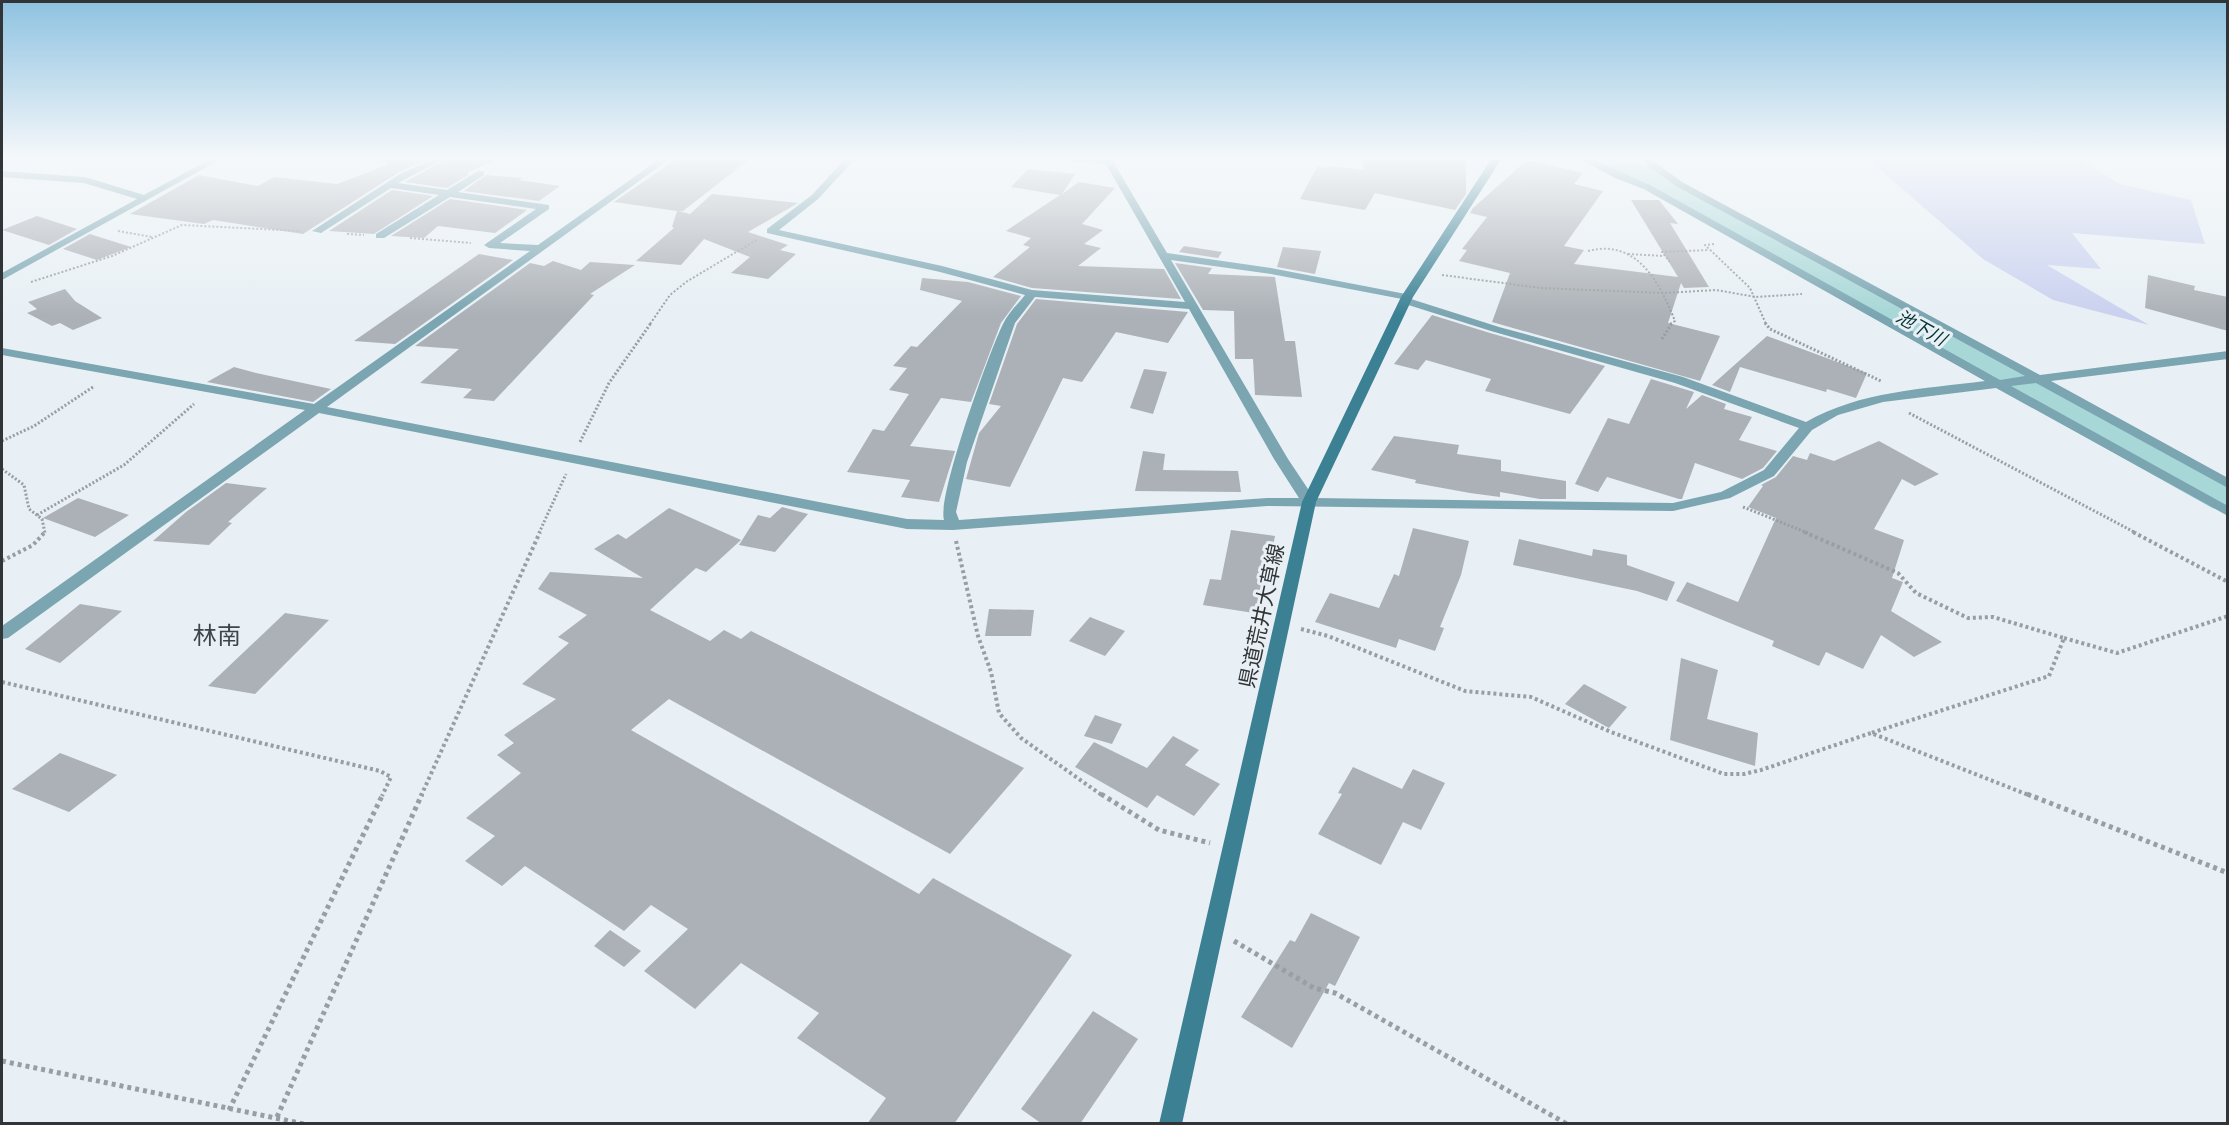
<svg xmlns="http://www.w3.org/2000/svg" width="2229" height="1125" viewBox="0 0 2229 1125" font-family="'Space Grotesk','Noto Sans JP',sans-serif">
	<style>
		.green { fill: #cad1ef }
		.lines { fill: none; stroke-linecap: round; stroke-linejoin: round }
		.river { fill: #a7d7d7; fill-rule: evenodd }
		.building { fill: #acb1b7 }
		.path-far3 { stroke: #999ea2; stroke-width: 2; stroke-dasharray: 2 2; stroke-linecap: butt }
		.path-far2 { stroke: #999ea2; stroke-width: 3; stroke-dasharray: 2 2; stroke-linecap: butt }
		.path-far1 { stroke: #999ea2; stroke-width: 4; stroke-dasharray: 3 3; stroke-linecap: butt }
		.path { stroke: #999ea2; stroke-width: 5; stroke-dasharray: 4 4; stroke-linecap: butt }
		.minor { fill: #7aa5b1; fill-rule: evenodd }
		.secondary { fill: #3b8193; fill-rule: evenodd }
		.labels { text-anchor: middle; stroke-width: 6; stroke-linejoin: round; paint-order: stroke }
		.far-water-label { font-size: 18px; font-style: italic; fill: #023233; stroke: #e8f0f5 }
		.street-label { font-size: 21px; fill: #323537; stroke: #e8f0f5 }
		.quarter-label { font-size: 24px; fill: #3f4549; stroke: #e8f0f5 }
	</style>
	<rect width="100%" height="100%" fill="#e8f0f5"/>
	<path class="green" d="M1926,158H2079L2119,184L2191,200L2205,244L2072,233L2101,269L2047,265L2149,325L2053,300L1983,259L1868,159L1927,161Z"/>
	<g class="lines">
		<path class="river" d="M1599,158H1633L2228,479V512L2212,508L1613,172Z"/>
	</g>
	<g class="building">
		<path d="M387,158H431L399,172L303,234L213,220L204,224L130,214L199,175L258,186L274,177L337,184L387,165Z"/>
		<path d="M448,158H500L466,173L470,174L447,188L405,182Z"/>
		<path d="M678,158H751L683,211H679L690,214L712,194L798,203L748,232L788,245L780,250L796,254L768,279L731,273L750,257L704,239L681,265L636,261L674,228L672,227L677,211L614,202Z"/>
		<path d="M1364,158H1466V194L1455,210L1375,193L1365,210L1300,199L1317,167L1327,168L1329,166L1363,170Z"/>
		<path d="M1527,160L1583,173L1574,184L1603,191L1564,246L1584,250L1574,264L1678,277L1631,200H1659L1678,224L1670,223L1709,287L1684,288L1681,283L1668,323L1720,336L1700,381L1492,322L1510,273L1459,261L1467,250L1462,249L1487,217L1470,213L1473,208Z"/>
		<path d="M1028,169L1075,174L1062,194L1079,182L1115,188L1082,224L1103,230L1084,244L1101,248L1078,266L1164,269L1181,299L1032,288L993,277L1030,247L1023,245L1031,238L1006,231L1060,195L1011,187Z"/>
		<path d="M486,175L523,178L519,180L560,186L539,201L464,191Z"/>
		<path d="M392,190L433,196L374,234L329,231Z"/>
		<path d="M450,199L527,210L495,233L438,226L424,238L391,236Z"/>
		<path d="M37,216L77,229L49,245L2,230Z"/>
		<path d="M90,234L131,247L97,260L63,249Z"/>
		<path d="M1184,246L1222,252L1218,258L1179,252Z"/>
		<path d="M1283,247L1321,251L1315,274L1277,267Z"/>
		<path d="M479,254L513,260L395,344L354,341Z"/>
		<path d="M553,261L581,270L590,262L635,265L590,294L594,295L494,401L463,398L472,389L420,383L459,349L415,346L530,263L544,266Z"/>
		<path d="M1175,263L1212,268L1208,274L1275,277L1285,341H1295L1302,397L1255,395L1253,359H1235L1234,311L1203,310Z"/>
		<path d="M2148,275L2195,286L2194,290L2228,297V331L2145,308Z"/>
		<path d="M922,278L968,282L1021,296L1001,323L971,402L941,398L910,446L955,451L939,502L901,497L910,480L847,472L873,429L884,431L909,394L889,390L907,368L893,366L911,346L917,347L962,301L920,290Z"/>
		<path d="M65,289L75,301L102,318L73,330L60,323L52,326L27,313L37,309L28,302Z"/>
		<path d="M1036,299L1188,312L1168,343L1116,332L1082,382L1063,378L1010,487L966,479L979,433L1001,406L989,404L1017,324Z"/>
		<path d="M1432,315L1490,333L1605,366L1570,414L1485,391L1491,379L1426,360L1418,370L1394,364Z"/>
		<path d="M1767,336L1867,373L1856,398L1827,389L1826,392L1740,367L1730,392L1712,385Z"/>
		<path d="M234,367L256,373L331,389L313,402L207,382Z"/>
		<path d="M1144,369L1167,372L1153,414L1130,408Z"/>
		<path d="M1651,379L1694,392L1686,409L1702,395L1726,404L1724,409L1752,417L1739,440L1777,451L1763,468L1742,479L1695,463L1682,499H1679L1607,477L1598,492L1575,484L1608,418L1629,424Z"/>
		<path d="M1394,436L1459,445L1457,454L1501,460V471L1566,481V499H1540L1500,492V497L1470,493L1415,483L1416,480L1371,470Z"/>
		<path d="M1879,441L1939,474L1915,486L1902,479L1874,529L1904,540L1892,578L1903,582L1891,611L1942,642L1914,657L1881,635L1863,669L1826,652L1819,666L1772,646L1774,641L1676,601L1687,582L1738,602L1776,518L1748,507L1763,486L1761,485L1776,477L1793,456L1807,460L1810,453L1834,461Z"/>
		<path d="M1143,451L1165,454L1163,470L1238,471L1241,492L1135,491Z"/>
		<path d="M226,483L267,488L228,522L232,523L209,545L153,541L186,512Z"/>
		<path d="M78,498L129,515L95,537L43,518Z"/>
		<path d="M782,507L808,514L775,552L739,545L758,515L770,518Z"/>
		<path d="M669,508L741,540L706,572L696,568L650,610L710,641L724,630L741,639L751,631L1024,768L950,854L669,699L631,730L919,894L933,878L1072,955L954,1124H867L886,1098L797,1038L819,1013L741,963L695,1009L644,971L688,929L651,905L624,931L525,866L502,886L465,861L495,836L466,818L521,773L497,755L514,743L504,735L556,699L522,684L569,643L558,637L587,615L538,589L550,572L643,578L594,549L618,534L626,539Z"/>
		<path d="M1413,528L1469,541L1461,575L1440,627L1444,628L1435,651L1399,639L1396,648L1315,622L1330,593L1379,608L1394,574L1399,576Z"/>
		<path d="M1231,530L1275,536L1260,614L1203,605L1210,579L1221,580Z"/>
		<path d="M1519,539L1592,556L1593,549L1627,555V565L1675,582L1667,601L1637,591L1513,565Z"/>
		<path d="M80,604L122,611L60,663L25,649Z"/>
		<path d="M989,609L1034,610L1031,636H985Z"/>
		<path d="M285,613L329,620L255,694L208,686Z"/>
		<path d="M1090,617L1125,631L1105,656L1069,641Z"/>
		<path d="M1681,658L1718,670L1707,719L1758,733L1755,766L1670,740Z"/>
		<path d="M1584,684L1627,707L1609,728L1565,704Z"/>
		<path d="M1095,715L1122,724L1112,744L1084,736Z"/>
		<path d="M1173,736L1199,750L1185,765L1220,784L1194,816L1157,795L1147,808L1075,767L1094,742L1147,768Z"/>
		<path d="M60,753L117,775L69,812L12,789Z"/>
		<path d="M1353,767L1402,789L1413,769L1445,783L1421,830L1403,822L1381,865L1318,834L1342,794L1338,793Z"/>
		<path d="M1311,913L1360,937L1335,986L1329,983L1292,1048L1241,1017L1290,940L1295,942Z"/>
		<path d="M610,930L641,951L624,967L594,946Z"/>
		<path d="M1093,1011L1138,1039L1080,1124H1042L1021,1109Z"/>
	</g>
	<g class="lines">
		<g class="path-far3">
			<path d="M684,158L708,161"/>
			<path d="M118,231L152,237"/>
			<path d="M347,234L364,235"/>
			<path d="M410,238L471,243"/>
			<path d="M1714,244L1705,245L1750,288L1766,324"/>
			<path d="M1588,251C1638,238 1660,284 1675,321L1670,324"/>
			<path d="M1628,254L1664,256"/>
			<path d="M1670,262L1662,252L1709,250"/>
			<path d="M1442,275L1541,288L1664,293L1716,290L1756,297L1802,294"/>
			<path d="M31,282L112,256L182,225L301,231"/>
			<path d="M650,324L670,295L686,282L758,239"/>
		</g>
		<g class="path-far2">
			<path d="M1765,323L1770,329L1881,381"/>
			<path d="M1662,339L1672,323"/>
			<path d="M1909,413L2136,533"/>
			<path d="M2,441L34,426L93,387"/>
			<path d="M580,442L609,383L651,323"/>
			<path d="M2,469L24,485L29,509L42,519L45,533"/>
			<path d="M1743,507L1808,533"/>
			<path d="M37,515L124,465L194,404"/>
			<path d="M539,533L566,474"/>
		</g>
		<g class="path-far1">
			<path d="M1804,532L1898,573L1916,593L1968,618L1993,617L2064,638L2049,676L1871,733"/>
			<path d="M2133,532L2228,582"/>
			<path d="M956,541L978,636L991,672L999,713L1021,738L1103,796"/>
			<path d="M2,561L33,545L45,532"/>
			<path d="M1301,629L1328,636L1465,691L1531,697L1611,732L1724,774H1744L1761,770L1871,733L2031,796"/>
			<path d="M2064,638L2117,653L2228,616"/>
			<path d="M2,682L380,771L391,777L382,796"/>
			<path d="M421,796L540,532"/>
		</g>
		<g class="path">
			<path d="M1101,794L1159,830L1210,843"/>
			<path d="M2027,794L2228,873"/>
			<path d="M1234,941L1314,988L1335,993L1567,1124"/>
			<path d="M2,1061L304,1124"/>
			<path d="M229,1110L383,794"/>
			<path d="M277,1117L422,794"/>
		</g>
		<g class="minor">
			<path d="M212,158H223L2,280V273L137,199L84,183L2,177V171L85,177L144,195Z"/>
			<path d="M435,158H446L398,183L447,190L478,171H484V175L458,192L549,205V209L500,243L538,245L661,158H671L327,407L907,519L944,520C937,497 989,352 1003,324C1008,313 1018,304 1025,295L940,272L767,233V229L812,195L846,158H856L818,199L779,230L942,266L1032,290L1185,302L1106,164L1070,161L1065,158H1111L1167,253L1271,268L1411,295V299L1499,327L1683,377L1806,422C1860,391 1924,389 1985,381L1644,189L1615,178L1578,158H1589L1650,185L2000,380L2025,376L1676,186L1649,167L1643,158H1652L1656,163L1682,182L2040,375L2228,351V359L2051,381L2228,478V488L2036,383L2011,386L2228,506V516L1996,388L1883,402L1838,415L1812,430L1774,476L1730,498L1673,511L1267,506L953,530L907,529L319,413L8,638L2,639V626L305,410L2,355V348L314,404L530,251L489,248L484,245L536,209L450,197L384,238H376V234L439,195L391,188L321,233L312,231L400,174ZM1171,260L1271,274L1402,299V303L1491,331L1675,383L1799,428L1764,470L1721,492L1673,503L1314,498L1288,459ZM1035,297L1189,309L1274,459L1299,498H1267L959,520L956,512L967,462L1015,323Z"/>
		</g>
		<path class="secondary" d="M1492,158H1502L1413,297L1316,502L1182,1124H1159L1302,502L1401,297Z"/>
	</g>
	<linearGradient id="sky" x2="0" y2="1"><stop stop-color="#8ec2e1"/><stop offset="0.5" stop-color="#f5f8fa"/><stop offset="1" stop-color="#f5f8fa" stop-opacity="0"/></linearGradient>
	<rect width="2229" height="315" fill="url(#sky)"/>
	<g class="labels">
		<g class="far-water-label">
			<text transform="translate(1921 328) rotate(29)" y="6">池下川</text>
		</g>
		<g class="street-label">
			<text transform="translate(1262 616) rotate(-78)" y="7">県道荒井大草線</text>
		</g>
		<g class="quarter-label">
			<text x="217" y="644">林南</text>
		</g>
	</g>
	<rect width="2229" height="1125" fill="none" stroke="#323537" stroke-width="6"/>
</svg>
